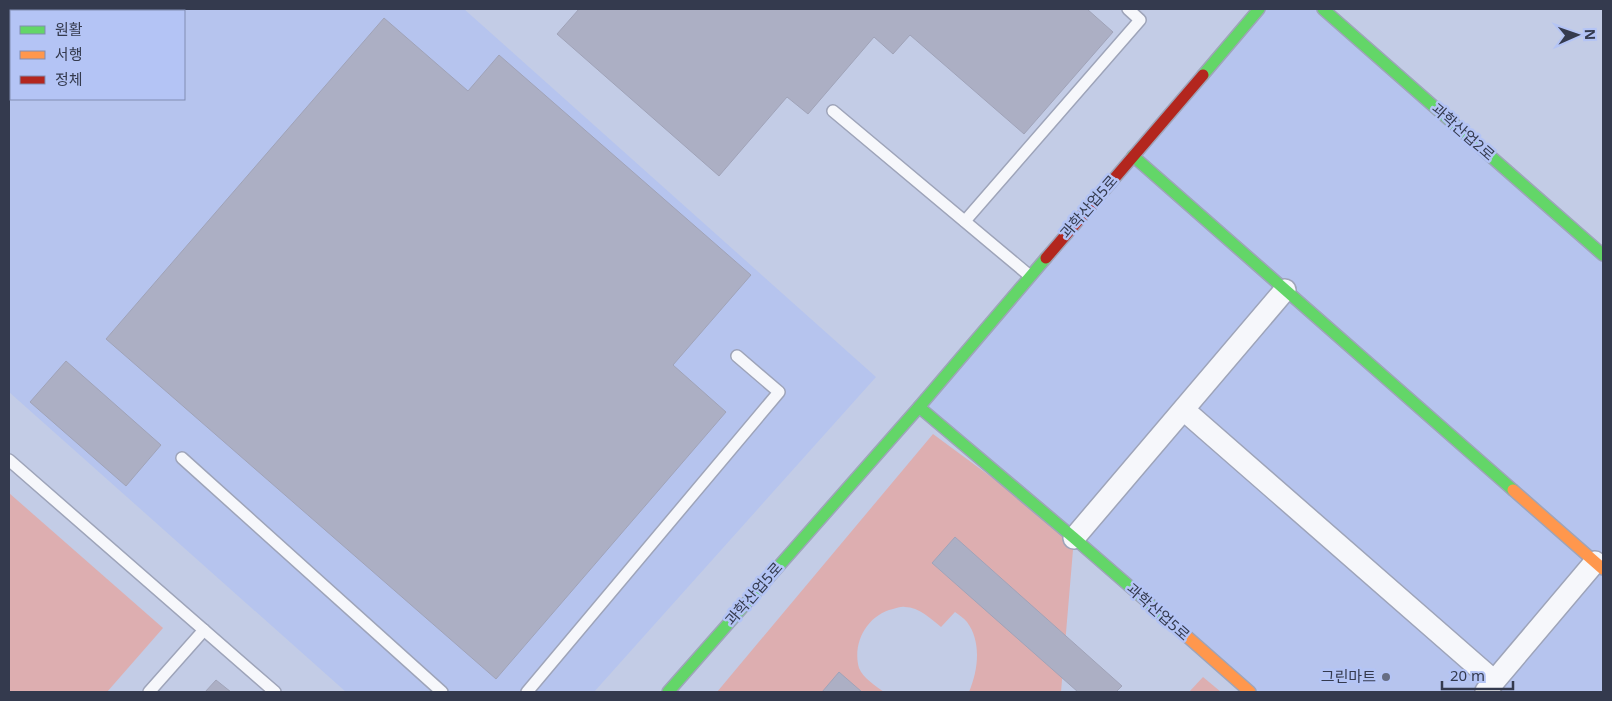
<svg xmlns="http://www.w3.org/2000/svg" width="1612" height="701" viewBox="0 0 1612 701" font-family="'Noto Sans','Noto Sans KR',sans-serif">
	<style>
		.built { fill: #b6c4ee }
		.green { fill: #ddaeb0 }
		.building { fill: #acafc4; stroke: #a0a3b8 }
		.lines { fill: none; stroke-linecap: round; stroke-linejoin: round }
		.lane-casing { stroke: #9ea4b9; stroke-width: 14 }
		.street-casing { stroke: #9ea4b9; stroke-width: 24 }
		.fast-casing { stroke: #9ea4b9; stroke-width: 14 }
		.slow-casing { stroke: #9ea4b9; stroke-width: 14 }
		.jam-casing { stroke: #9ea4b9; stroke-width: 14 }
		.lane { stroke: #f6f7fb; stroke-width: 11 }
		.street { stroke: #f6f7fb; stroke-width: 21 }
		.fast { stroke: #63d668; stroke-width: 11 }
		.slow { stroke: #ff974d; stroke-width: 11 }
		.jam { stroke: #b3261e; stroke-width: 11 }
		.poi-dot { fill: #666d83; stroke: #b4c4f5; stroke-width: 2 }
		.labels { text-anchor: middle; stroke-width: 5; stroke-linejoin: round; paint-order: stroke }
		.street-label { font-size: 15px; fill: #343a4e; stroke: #b4c4f5 }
		.poi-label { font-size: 15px; fill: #343a4e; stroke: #b4c4f5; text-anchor: end }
	</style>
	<rect width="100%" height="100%" fill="#c3cce6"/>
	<g class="built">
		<path d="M68,9H464L876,377L594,692H346L9,392V76L11,73V99H184V11H66Z"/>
		<path d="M1260,9H1323L1603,251V692H1248L919,407Z"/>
	</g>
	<g class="green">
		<path d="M933,434L1074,538L1061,692H969C978,671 982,642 967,622C964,618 959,615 955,612L941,627C931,619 919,607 905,607C902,606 897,608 893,609C867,615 852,643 859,668C863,678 876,686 884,692H717Z"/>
		<path d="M9,493L163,628L107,692H9Z"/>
		<path d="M1203,677L1221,692H1189Z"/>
	</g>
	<g class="building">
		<path d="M579,9H1087L1113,32L1024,134L910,35L893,54L874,37L808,114L787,97L719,176L557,34Z"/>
		<path d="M384,18L468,91L499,55L751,275L673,365L726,412L496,679L106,339Z"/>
		<path d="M66,361L161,445L126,486L30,402Z"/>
		<path d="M955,537L1122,686L1116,692H1078L932,563Z"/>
		<path d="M839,672L862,692H822Z"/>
		<path d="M216,680L231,692H205Z"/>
	</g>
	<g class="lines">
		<defs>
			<g id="lane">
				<path d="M833,111L1030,276"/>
				<path d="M965,221L1140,20L1128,9"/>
				<path d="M182,458L442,692"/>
				<path d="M9,460L275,692"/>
				<path d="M149,692L204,630"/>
				<path d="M527,692L779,392L737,356"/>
			</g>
			<g id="street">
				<path d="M1184,410L1494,681"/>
				<path d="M1074,538L1285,290"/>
				<path d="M1486,691L1595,562"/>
			</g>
			<g id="fast">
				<path d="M1323,9L1603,255"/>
				<path d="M1203,75L1259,9"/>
				<path d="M1133,156L1513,490"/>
				<path d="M919,407L1074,538L1166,618"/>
				<path d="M668,692L919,407L1046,258"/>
			</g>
			<g id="slow">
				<path d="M1513,490L1603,569"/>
				<path d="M1166,618L1250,692"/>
			</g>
			<path id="jam" d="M1046,258L1203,75"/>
		</defs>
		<use href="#lane" class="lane-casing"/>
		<use href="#street" class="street-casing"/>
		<use href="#fast" class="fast-casing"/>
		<use href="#slow" class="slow-casing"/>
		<use href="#jam" class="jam-casing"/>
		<use href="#lane" class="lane"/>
		<use href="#street" class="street"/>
		<use href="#fast" class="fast"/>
		<use href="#slow" class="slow"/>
		<use href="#jam" class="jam"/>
	</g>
	<circle class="poi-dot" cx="1386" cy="677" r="5"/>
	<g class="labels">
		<g class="street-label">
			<text transform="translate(1463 132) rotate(41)" y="5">과학산업2로</text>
			<text transform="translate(1089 207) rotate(-49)" y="5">과학산업5로</text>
			<text transform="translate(754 594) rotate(-49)" y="5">과학산업5로</text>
			<text transform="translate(1158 612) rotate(41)" y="5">과학산업5로</text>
		</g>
		<g class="poi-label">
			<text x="1376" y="682">그린마트</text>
		</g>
	</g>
	<rect width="1612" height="701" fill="none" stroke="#343a4e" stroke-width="20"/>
	<rect x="10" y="10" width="175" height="90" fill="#b4c4f5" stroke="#818db2"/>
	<rect x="20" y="26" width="25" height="8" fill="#63d668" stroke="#818db2"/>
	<text x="55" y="35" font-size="15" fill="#343a4e">원활</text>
	<rect x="20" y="51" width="25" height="8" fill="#ff974d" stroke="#818db2"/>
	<text x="55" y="60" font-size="15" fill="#343a4e">서행</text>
	<rect x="20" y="76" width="25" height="8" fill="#b3261e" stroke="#818db2"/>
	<text x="55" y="85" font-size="15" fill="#343a4e">정체</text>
	<g transform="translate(1577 35) rotate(88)" stroke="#b4c4f5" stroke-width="4" paint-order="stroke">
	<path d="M0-4L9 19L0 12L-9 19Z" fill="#343a4e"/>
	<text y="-8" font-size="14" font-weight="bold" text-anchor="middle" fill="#343a4e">N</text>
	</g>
	<path d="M1442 681v8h71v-8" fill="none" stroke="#343a4e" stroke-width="2.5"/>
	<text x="1450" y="681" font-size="15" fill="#343a4e" stroke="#b4c4f5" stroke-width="4" paint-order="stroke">20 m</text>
</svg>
